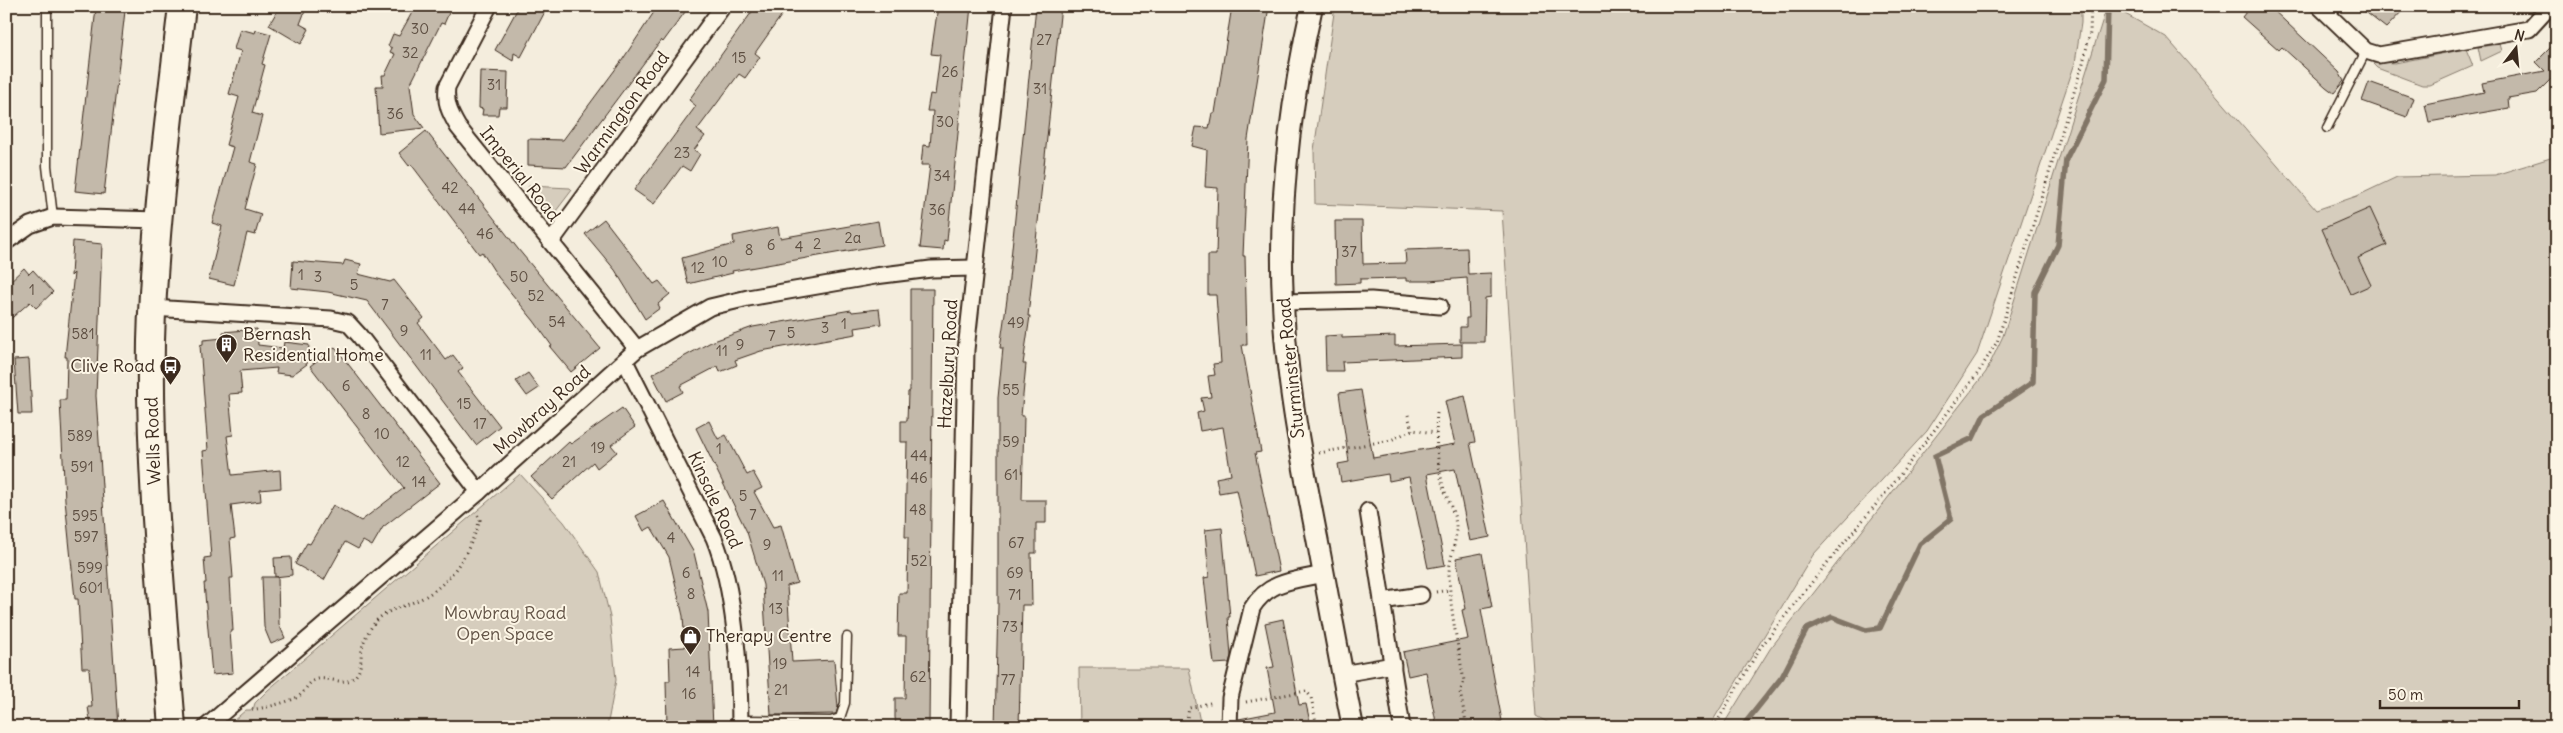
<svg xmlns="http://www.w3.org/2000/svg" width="2563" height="733" viewBox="0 0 2563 733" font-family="Delius,sans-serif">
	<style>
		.green { fill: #d6cdbd; stroke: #887c6e }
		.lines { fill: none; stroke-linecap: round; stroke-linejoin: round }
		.stream { stroke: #817466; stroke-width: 5.5 }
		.building { fill: #c3b9aa; stroke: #3b2a1e }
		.service-casing { stroke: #3b2a1e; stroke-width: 11 }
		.minor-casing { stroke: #3b2a1e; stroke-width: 19 }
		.tertiary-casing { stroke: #3b2a1e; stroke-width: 24 }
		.trunk-casing { stroke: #3b2a1e; stroke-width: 30 }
		.path { stroke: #3b2a1e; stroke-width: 3; stroke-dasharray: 1 4; stroke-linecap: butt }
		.service { stroke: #fcf5e5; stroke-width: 8 }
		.minor { stroke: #fcf5e5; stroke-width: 15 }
		.tertiary { stroke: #fcf5e5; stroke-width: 20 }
		.trunk { stroke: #fcf5e5; stroke-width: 26 }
		.labels { text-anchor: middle; stroke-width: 4; stroke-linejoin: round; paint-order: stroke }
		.number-label { font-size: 15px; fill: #5d4e41 }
		.street-label { font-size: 18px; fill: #3b2a1e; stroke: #fcf5e5 }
		.poi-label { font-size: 18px; fill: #3b2a1e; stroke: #fcf5e5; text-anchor: start }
		.park-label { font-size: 18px; fill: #625346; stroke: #fcf5e5 }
	</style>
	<rect width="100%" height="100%" fill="#f4eddd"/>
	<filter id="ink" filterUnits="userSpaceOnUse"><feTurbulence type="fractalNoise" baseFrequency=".02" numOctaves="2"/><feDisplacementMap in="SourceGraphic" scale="10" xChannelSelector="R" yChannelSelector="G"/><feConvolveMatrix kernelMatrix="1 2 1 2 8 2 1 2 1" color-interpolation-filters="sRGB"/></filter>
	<g filter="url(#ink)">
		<g class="green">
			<path d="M1335,6H2081V23L2075,63L1977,354L1927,431L1813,555L1709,727H1556L1536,716L1502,211L1315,204L1314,150Z"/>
			<path d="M2107,6H2111L2166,37L2316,210L2357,196L2397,177L2495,175L2557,156V727H1722L1770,649L1986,372L2003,336Z"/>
			<path d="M2500,44L2502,51L2481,61L2478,47Z"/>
			<path d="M2466,49L2473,66L2430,85H2422L2377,68L2373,64L2377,62L2395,63Z"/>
			<path d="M529,186L570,188L572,190L556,211C540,214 535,199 528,188Z"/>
			<path d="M520,474L564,522L599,572L610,617L616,680L607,727H226L246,710H253L255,703L268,690Z"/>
			<path d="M1079,668H1189L1201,727H1080Z"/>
		</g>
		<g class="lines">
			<path class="stream" d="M1742,727L1782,677L1807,629L1832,617L1866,630L1880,628L1920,544L1951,519L1935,456L1973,438L1984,415L2033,382L2035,292L2058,245L2066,159L2106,79L2108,6"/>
		</g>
		<g class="building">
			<path d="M280,6H307L300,24L309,29L301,44L269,25Z"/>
			<path d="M422,6H452L444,24L441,23L410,85L414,114L424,128L379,133L376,86H383L382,75H385L395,54L390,52L392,48L388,46L393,34L399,36L414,9L419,11Z"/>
			<path d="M519,6H548L521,57L514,53L513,61L495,50Z"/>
			<path d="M658,6H677L685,12L663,42L661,40L566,167L528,165V139L563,140L623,59Z"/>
			<path d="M756,6H788L755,53L760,57L745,78L739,74L697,130L705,136L694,150L700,154L690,171L682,166L654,204L634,190L696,106L689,100Z"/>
			<path d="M938,6H971L947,241L944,240L943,250L920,248L930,165H921L923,145L930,146L933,111H927L930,94L935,95L940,55L931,54Z"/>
			<path d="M1036,6H1061L1028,316H1030L1023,364H1026L1021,416H1024L1022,500H1046V523H1036V553H1031L1032,605H1022L1019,727H995L998,605V398L1003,348H1000L1007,299Z"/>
			<path d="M1232,6H1269L1248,139L1243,256H1245L1247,345H1242L1261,452L1255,453L1279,571L1255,576L1237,490L1219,493L1216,478L1231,475L1223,427L1200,431L1197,413L1204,411L1201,398L1211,397L1208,376L1215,375L1213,364L1221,363L1216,295H1208V255H1216L1218,188L1205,187L1207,150L1192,146L1196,127L1209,128L1212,113H1215Z"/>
			<path d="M2251,6H2269L2339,72L2344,81L2334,93L2326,87L2282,47L2279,50L2242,17Z"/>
			<path d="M2358,6H2407L2386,28Z"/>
			<path d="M96,8L125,11L104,194L75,191Z"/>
			<path d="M240,29L255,33L256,30L271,34L262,64L265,65L252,113L262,116L250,162L257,164L245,209L261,214L255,235L247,233L234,285L209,279L222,226L212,223L233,147L226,145L239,97L229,94L241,51L234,49Z"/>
			<path d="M2557,41V83L2552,78L2537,93L2508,98L2509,108L2429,122L2425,104L2484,92L2482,83L2545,71L2536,62Z"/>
			<path d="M480,71L508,72L507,107H499L498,115H482L483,109L479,108Z"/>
			<path d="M2369,82L2414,98L2407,117L2362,101Z"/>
			<path d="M426,131L518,249L600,348L571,372L550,347L552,346L534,321L498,277L482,252L479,254L411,164L409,166L399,153Z"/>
			<path d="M2370,208L2387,245L2358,258L2371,285L2351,294L2322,229Z"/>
			<path d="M604,219L654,284L659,281L670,294L658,304L660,308L645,319L615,270L585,234Z"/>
			<path d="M878,221L882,245L732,271L733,273L688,284L682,258L734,244L733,236L778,227L780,238Z"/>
			<path d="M1335,221H1362L1363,264L1406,263L1405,250L1467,248L1468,274L1491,273V297L1485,298L1484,342H1460V327H1466V318H1469L1467,278L1429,281H1406V278L1360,279V283L1336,284Z"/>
			<path d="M73,241L102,244L96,396L118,727L91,726L88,707H92L89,668H82L78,599H75L65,500L60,400H66L67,357H65L74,273L71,276Z"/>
			<path d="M345,260L361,264L358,274L390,282L394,280L424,318L418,323L446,360L453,355L463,368L458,372L500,426L476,445L367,301L328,292L291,288L293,261L343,265Z"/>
			<path d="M24,268L29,274L33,270L53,292L36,308L30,302L6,323V285Z"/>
			<path d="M910,289H933L929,727H896L895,717V698H905L906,636H898L899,593H907L908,537H905L907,442H901V421H907L908,392L910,391Z"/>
			<path d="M879,309L881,324L855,328L856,334L761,351L735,360L737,365L720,372L718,366L680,386L683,392L666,401L652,374L711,342L753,327L851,310L852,312Z"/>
			<path d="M257,329L258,345L283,348L284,342L309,345L307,364L292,375L276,373L277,368L240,371L242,393L229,394L233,435L227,436L232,475L280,470L281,488L260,490L261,501L231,505L235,538L230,539L233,578H230L233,631H230L233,673L212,675L204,583H206L204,558L211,557L203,451L208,450L200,345L203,344V340L224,338L223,332Z"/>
			<path d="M1342,335V338L1395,336V346L1462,344V357L1342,362L1343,371H1326L1325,336Z"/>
			<path d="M335,347L440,483L383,527L372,546L363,541L358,549L345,542L324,580L295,564L307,543L310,544L333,505L361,521L404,488L310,366Z"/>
			<path d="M29,359L32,414H18L14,360Z"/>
			<path d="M528,373L539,388L527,396L516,381Z"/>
			<path d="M1361,390L1373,458L1455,444L1445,401L1465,396L1475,442L1470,443L1490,537L1470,541L1455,469L1427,474L1445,565L1428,568L1409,477L1389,481L1388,474L1341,482L1338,464L1349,462L1339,393Z"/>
			<path d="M622,408L635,427L611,445L617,452L597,468L593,462L552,499L531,477L569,442L571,444Z"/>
			<path d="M709,421L718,439L726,435L747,475L753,472L762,488L754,492L773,527L781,525L797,583L787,586L792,662L834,660L838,707L836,714L771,715L763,585L747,532L696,428Z"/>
			<path d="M664,501L694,553L708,612L713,727L667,725L666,681H670L669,648L685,647L683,616L669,557L651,527L644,531L636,516Z"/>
			<path d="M1222,528L1230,617H1228L1231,656L1229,663L1214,664L1204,578L1209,577L1205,530Z"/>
			<path d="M1482,553L1492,607L1481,609L1502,721L1475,727H1437L1426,672L1408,676L1403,652L1468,639L1462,610L1466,609L1456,558Z"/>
			<path d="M291,557L292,575L275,577L274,558Z"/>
			<path d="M262,577H278L279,624L285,638L271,644L264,627Z"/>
			<path d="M1283,619L1299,705L1306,704L1310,722L1291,727H1238L1239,719L1275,712L1267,668L1274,667L1265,623Z"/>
		</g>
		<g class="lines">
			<defs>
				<g id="service">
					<path d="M47,6V166L53,217"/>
					<path d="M2327,128L2366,51"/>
					<path d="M740,720L831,721L840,718L845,703L847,637"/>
				</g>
				<g id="minor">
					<path d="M489,6L447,87C445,104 450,113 458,127L637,349"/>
					<path d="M2319,6L2366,51L2379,55L2529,29L2550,6"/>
					<path d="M6,242L30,225L53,217L158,220"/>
					<path d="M551,242L723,6"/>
					<path d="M1282,302L1371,300L1440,306"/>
					<path d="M152,308L331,319L348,323L359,335L479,492"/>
					<path d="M625,361L714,538C735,589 740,670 740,727"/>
					<path d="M1368,511L1402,727"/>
					<path d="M1382,601L1421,595"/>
					<path d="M1342,674L1393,665"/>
					<path d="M206,727L479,492L637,349L710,307L748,298L875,276L931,269L974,268"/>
					<path d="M958,727L966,350L1004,6"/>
					<path d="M1229,727L1230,698L1252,608C1268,581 1295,580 1324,574"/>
				</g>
				<path id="tertiary" d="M1312,6C1290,104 1278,202 1283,302C1286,381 1302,460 1317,538C1329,601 1340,664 1353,727"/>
				<path id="trunk" d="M172,727C162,599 149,470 151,341C154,229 169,118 182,6"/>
			</defs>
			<use href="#service" class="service-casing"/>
			<use href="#minor" class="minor-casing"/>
			<use href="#tertiary" class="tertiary-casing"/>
			<use href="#trunk" class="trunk-casing"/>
			<g class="path">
				<path d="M1437,413C1435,436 1437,459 1442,482C1445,496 1455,511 1456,526C1457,543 1449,558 1449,574C1450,610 1458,646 1464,681L1460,692L1467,727"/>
				<path d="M1408,415L1412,430"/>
				<path d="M1319,453L1391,440L1412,430L1436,433"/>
				<path d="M1436,592L1450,590"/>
				<path d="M1246,702L1306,691L1311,697L1317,727"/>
				<path d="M252,709C259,710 293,701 299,696C306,691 308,681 318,679C329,677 342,685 352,679C363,671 360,660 362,648C364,639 370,628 376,621C386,610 403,607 416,601C450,587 469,553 480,520L477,514"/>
				<path d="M1188,727L1187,719L1189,708L1214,702"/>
				<path d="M1714,727L1760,648L1828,562L1893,484L1978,373L1997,342L2083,63L2090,33L2091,6"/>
			</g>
			<use href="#service" class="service"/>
			<use href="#minor" class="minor"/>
			<use href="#tertiary" class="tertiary"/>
			<use href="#trunk" class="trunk"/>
		</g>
	</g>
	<defs>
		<symbol id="building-pin" viewBox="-11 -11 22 30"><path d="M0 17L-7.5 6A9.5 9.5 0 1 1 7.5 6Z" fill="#3b2a1e" stroke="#fcf5e5"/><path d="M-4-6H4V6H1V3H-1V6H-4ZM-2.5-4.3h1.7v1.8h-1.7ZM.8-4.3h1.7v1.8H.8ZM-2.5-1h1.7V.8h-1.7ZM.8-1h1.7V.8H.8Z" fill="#fff"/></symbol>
		<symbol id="bus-pin" viewBox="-11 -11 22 30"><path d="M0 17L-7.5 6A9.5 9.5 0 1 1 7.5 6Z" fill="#3b2a1e" stroke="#fcf5e5"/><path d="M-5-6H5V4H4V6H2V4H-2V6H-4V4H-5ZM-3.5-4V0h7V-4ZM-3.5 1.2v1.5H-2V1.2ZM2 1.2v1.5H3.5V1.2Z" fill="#fff"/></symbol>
		<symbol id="shop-pin" viewBox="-11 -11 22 30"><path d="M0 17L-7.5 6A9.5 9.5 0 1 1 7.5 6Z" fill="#3b2a1e" stroke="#fcf5e5"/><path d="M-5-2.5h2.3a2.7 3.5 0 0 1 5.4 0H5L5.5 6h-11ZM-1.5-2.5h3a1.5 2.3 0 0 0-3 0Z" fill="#fff"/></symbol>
	</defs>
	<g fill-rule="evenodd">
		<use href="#building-pin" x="214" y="332" width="25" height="34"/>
		<use href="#bus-pin" x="158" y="354" width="25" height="34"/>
		<use href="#shop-pin" x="678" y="624" width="25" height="34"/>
	</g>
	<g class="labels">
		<g class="number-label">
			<text x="420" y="34">30</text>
			<text x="1044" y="45">27</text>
			<text x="410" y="58">32</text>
			<text x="739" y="63">15</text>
			<text x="950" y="77">26</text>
			<text x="494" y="90">31</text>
			<text x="1040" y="94">31</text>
			<text x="395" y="119">36</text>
			<text x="945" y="127">30</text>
			<text x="682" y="158">23</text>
			<text x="942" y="181">34</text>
			<text x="450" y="193">42</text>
			<text x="467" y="214">44</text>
			<text x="937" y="215">36</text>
			<text x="485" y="239">46</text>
			<text x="853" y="243">2a</text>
			<text x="817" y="249">2</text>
			<text x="771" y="250">6</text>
			<text x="799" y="252">4</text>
			<text x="749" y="255">8</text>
			<text x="1349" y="257">37</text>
			<text x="720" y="267">10</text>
			<text x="698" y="273">12</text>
			<text x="301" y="280">1</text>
			<text x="318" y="282">3</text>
			<text x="519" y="282">50</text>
			<text x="354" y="290">5</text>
			<text x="32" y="295">1</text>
			<text x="536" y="301">52</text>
			<text x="385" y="310">7</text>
			<text x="557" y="327">54</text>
			<text x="1016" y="328">49</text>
			<text x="844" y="329">1</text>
			<text x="825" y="333">3</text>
			<text x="404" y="336">9</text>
			<text x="791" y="338">5</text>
			<text x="83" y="339">581</text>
			<text x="772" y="341">7</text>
			<text x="740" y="350">9</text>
			<text x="722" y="356">11</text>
			<text x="426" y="360">11</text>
			<text x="346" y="391">6</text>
			<text x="1011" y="395">55</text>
			<text x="464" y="409">15</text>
			<text x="366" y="419">8</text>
			<text x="480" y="429">17</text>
			<text x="382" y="439">10</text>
			<text x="80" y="441">589</text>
			<text x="1011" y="447">59</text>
			<text x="598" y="453">19</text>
			<text x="719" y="454">1</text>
			<text x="919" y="461">44</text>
			<text x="403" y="467">12</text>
			<text x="569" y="467">21</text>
			<text x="82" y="472">591</text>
			<text x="1011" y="480">61</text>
			<text x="919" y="483">46</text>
			<text x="419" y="487">14</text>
			<text x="743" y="501">5</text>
			<text x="918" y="515">48</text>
			<text x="753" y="520">7</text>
			<text x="85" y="521">595</text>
			<text x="86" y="542">597</text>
			<text x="671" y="543">4</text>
			<text x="1016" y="548">67</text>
			<text x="767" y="550">9</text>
			<text x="919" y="566">52</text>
			<text x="90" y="573">599</text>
			<text x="686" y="578">6</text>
			<text x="1015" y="578">69</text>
			<text x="778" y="581">11</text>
			<text x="91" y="593">601</text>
			<text x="691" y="599">8</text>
			<text x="1015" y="600">71</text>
			<text x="776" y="614">13</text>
			<text x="1010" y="632">73</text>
			<text x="780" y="669">19</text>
			<text x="693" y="677">14</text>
			<text x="918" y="682">62</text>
			<text x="1008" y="685">77</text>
			<text x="781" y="695">21</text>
			<text x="689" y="699">16</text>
		</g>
		<g class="street-label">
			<text transform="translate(622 113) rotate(-54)" y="6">Warmington Road</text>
			<text transform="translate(520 174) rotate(51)" y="6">Imperial Road</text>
			<text transform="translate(948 364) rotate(-87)" y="6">Hazelbury Road</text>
			<text transform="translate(1291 368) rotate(-96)" y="6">Sturminster Road</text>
			<text transform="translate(542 410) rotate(-42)" y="6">Mowbray Road</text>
			<text transform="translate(153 441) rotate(-92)" y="6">Wells Road</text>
			<text transform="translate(715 500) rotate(65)" y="6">Kinsale Road</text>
		</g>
		<g class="poi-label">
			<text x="243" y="340">Bernash<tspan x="243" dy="21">Residential Home</tspan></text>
			<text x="155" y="372" text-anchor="end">Clive Road</text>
			<text x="706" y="642">Therapy Centre</text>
		</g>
		<g class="park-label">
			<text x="505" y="619">Mowbray Road<tspan x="505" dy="21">Open Space</tspan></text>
		</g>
	</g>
	<rect width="2563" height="733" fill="none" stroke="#fcf5e5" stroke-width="25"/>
	<rect x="12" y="12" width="2538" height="708" fill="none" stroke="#3b2a1e" stroke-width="2" filter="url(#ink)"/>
	<g transform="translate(2516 48) rotate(16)" stroke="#fcf5e5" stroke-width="4" paint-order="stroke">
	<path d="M0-4L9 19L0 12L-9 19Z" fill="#3b2a1e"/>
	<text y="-8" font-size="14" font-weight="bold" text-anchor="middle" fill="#3b2a1e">N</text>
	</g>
	<path d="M2380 700v8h139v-8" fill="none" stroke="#3b2a1e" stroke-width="2.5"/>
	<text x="2388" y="700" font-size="15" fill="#3b2a1e" stroke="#fcf5e5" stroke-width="4" paint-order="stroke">50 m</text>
</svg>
